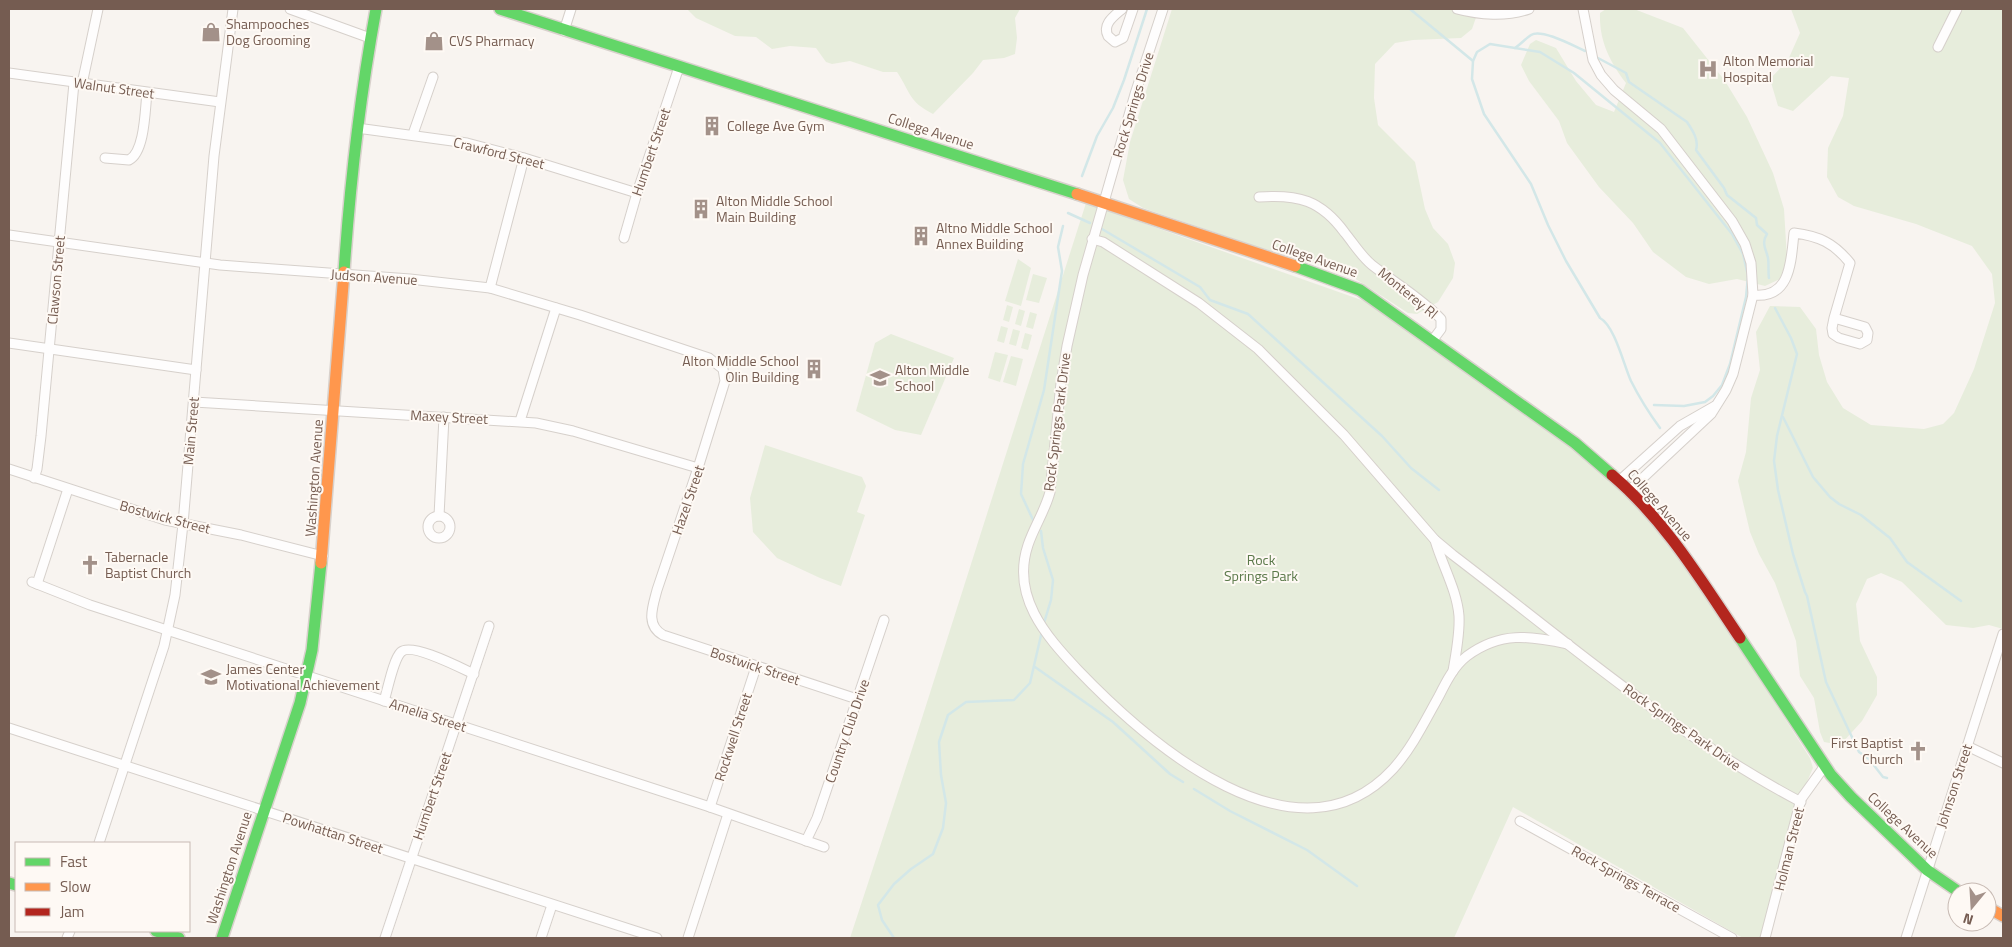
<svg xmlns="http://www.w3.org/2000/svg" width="2012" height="947" viewBox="0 0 2012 947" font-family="'Titillium Web',sans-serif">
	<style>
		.green { fill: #e7eddc }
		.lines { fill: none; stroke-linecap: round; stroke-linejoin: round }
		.stream { stroke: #d3e7e8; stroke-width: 2.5 }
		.street-casing { stroke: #d6d0cb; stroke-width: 11 }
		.fast-casing { stroke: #d8d1cc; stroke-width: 14 }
		.slow-casing { stroke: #d8d1cc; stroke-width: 14 }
		.jam-casing { stroke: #d8d1cc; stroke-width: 14 }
		.street { stroke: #fefdfd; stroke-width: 9 }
		.fast { stroke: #63d668; stroke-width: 11 }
		.slow { stroke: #ff974d; stroke-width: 11 }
		.jam { stroke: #b3261e; stroke-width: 11 }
		.labels { text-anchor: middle; stroke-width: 4; stroke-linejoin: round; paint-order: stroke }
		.poi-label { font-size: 14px; fill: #755c51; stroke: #fef9f4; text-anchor: start }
		.street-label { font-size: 14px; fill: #755c51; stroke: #fef9f4 }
		.park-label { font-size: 14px; fill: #5b794a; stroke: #fef9f4 }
	</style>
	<rect width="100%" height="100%" fill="#f8f4f0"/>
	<g class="green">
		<path d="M687,9H1020L1015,18L1017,38L1015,54L1004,58L983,60L973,73L933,114C908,101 911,93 897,72H883L850,61L832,64L826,62L816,48L790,46L772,49L756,37L735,36L696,18Z"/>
		<path d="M1172,9H1479L1472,29L1461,38L1413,40L1395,43L1375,64L1374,98L1378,125L1415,162L1425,209L1433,228L1448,244L1455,263L1453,278L1438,302L1417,314L1408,313L1345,272L1255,246L1143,208L1129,199L1123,180L1130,142Z"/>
		<path d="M1606,9H1634L1683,28L1725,81L1747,117L1773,173L1784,209L1787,259L1780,279L1765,286L1737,279L1709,284L1686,277L1653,252L1633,223L1599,187L1567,143L1559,121L1529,81L1521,65L1530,44L1536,40L1556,48L1576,81L1596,105L1614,112L1626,83C1610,62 1599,41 1600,13Z"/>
		<path d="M1791,9H2003V629L1989,625L1973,628L1946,625L1902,582L1881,573L1867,579L1856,604L1860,641L1877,677V695L1862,721L1843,742L1835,744L1824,742L1820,732L1814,698L1800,676L1796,641L1775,583L1759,554L1750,532L1738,481L1746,452L1751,398L1760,370L1756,332L1770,306L1800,307L1816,329L1819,355L1827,382L1843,408L1871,425L1924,429L1943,424L1954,413L1974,369L1995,303L1992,274L1972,246L1916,224L1854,206L1838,197L1827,177L1828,148L1843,116L1849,78L1831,76L1793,111L1778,106L1770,79L1788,60L1800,33Z"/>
		<path d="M1086,203L1367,302L1587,460L1624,491L1659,533L1720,617L1810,758L1813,768L1795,809L1778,880L1761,938H1743L1513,807L1454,938H850L915,740Z"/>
		<path d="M1018,259L1031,268L1021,306L1005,301Z"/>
		<path d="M1033,274L1047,278L1039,303L1026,300Z"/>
		<path d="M1007,305L1013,307L1009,322L1003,320Z"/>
		<path d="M1019,309L1025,311L1021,326L1015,324Z"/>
		<path d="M1030,312L1037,314L1033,329L1026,327Z"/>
		<path d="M1001,326L1008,328L1004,343L997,341Z"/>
		<path d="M1013,329L1020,331L1016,346L1009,344Z"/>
		<path d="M1025,333L1032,335L1028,350L1021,348Z"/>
		<path d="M891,334L954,358L921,435L895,430L856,411L875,343Z"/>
		<path d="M995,352L1008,355L1000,382L988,378Z"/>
		<path d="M1011,356L1023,359L1016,386L1003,382Z"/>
		<path d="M765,445L862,477L866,486L857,512L865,515L841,586L820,578L777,558L753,532L750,498Z"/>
	</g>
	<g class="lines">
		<g class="stream">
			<path d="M1410,9L1473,61"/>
			<path d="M1515,48C1521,44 1525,39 1531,35C1541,28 1574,46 1585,51"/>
			<path d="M1598,58L1626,73L1629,82L1687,122C1693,131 1699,140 1696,150L1724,188L1727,195L1756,218L1757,225L1767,234C1761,243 1766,249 1768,258C1769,263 1768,272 1769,278"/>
			<path d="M1082,176L1097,136L1113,108L1124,80L1147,9"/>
			<path d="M1068,213L1090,223"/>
			<path d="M1102,229L1200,287L1210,300L1248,314L1382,436L1411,468L1439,490"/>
			<path d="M1775,308L1791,338L1797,354L1777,436L1774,461L1778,490L1793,554L1805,592L1807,596L1826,682L1859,752L1869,759L1883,777L1887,778"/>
			<path d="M1654,405L1684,406L1705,402L1713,396L1722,385L1730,364L1746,297L1748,276L1743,254L1732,234L1660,143L1574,73L1540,52L1490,44L1477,52L1473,61L1472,79L1484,114L1531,184L1548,225L1566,261L1600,318C1615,326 1624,366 1631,381C1639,397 1649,413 1660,428"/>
			<path d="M1783,417L1813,477L1830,497L1839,504L1861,515L1890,538L1907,562L1961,601"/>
			<path d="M1034,522L1021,494L1023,464L1044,390L1062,271L1058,247L1063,226"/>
			<path d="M1041,531L1043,548L1053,580L1051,600L1044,623"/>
			<path d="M1035,667L1113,722L1170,774L1183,782"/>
			<path d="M1194,789L1230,811L1307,850L1357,886"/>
			<path d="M894,938L882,920L878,905L894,884L911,869L933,854L943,828L946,803L941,775L939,742L948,715L966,702L1014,700L1030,683L1042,631"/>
		</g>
		<defs>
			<g id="street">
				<path d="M290,9L370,38"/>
				<path d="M1122,9C1114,16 1102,24 1108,36L1115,42L1123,38L1133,9"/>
				<path d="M1163,9L1135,94L1083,275L1067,346L1061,383L1050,492C1045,511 1034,527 1028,545C1011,596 1045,635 1078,670C1149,744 1297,873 1393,769C1412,748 1425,721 1439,696C1446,682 1454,666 1467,656C1501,631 1529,636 1568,644"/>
				<path d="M1457,9C1479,15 1507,17 1529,9"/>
				<path d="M1583,9L1593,60L1601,75L1614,90L1661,129L1732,221L1745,244L1751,263L1753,295L1733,374L1726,390L1711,414L1630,490"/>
				<path d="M564,31L571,9"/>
				<path d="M1938,47L1957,9"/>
				<path d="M9,73L220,102"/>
				<path d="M82,84L98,9"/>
				<path d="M357,128L467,143L524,158L637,193"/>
				<path d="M413,134L433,77"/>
				<path d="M105,158L129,160C145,152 145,109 147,93"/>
				<path d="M1259,197C1298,194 1321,200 1345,233C1354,244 1361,256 1372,265C1395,283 1421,298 1441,319V329L1432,341"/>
				<path d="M9,235L220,265L410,279L490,288L580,315L709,358L723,369L725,381L698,468L657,590C653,606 645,625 663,635L857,699"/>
				<path d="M624,238L637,193L679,67"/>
				<path d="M1092,239L1103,242L1199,303L1258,349L1344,435L1435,540L1453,555C1566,641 1674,735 1801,802"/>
				<path d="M490,288L524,158"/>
				<path d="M1753,295C1791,299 1791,261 1794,233C1819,236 1834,243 1850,263L1834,318L1832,328L1833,334L1839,338L1860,344L1867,340L1868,333L1865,327L1834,318"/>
				<path d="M9,343L196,370"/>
				<path d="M194,402L536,423L573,431L698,468"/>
				<path d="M520,421L556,308"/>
				<path d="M9,469L165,520L241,535L323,556"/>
				<path d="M34,478L37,469L41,436L74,83"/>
				<path d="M1620,480L1680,426L1715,406"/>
				<circle cx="439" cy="527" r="11"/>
				<path d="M439,516L444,417"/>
				<path d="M1435,540C1442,565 1457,590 1459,616C1460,634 1456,653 1453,671"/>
				<path d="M32,582L90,605L710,807L824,847"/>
				<path d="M37,584L68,489"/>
				<path d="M384,701C388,689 393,660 401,652C411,642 461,668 474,674"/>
				<path d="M9,728L657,938"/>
				<path d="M1967,746L2003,763"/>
				<path d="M710,807L756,667"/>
				<path d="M1520,821L1732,938"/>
				<path d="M806,841L817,818L884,620"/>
				<path d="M99,843L164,646L175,595L183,524L214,156L233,9"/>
				<path d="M67,938L70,931"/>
				<path d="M385,938L489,626"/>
				<path d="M541,938L552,905"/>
				<path d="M688,938L728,814"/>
				<path d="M1765,938L1801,799L1824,767"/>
				<path d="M1906,938L2003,634"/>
			</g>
			<g id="fast">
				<path d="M500,9L1077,194"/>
				<path d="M1295,266L1360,290L1575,443L1612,475"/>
				<path d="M344,272C350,183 360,96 376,9"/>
				<path d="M1740,638L1831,775L1851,797L1927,870L1959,892"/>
				<path d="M9,883L16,885"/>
				<path d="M156,931L179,938"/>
				<path d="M222,938L300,703L312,650L321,563"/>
			</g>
			<g id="slow">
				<path d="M1077,194L1295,266"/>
				<path d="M321,563L344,272"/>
				<path d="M1987,907L2003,916"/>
			</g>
			<path id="jam" d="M1612,475C1665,520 1701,580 1740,638"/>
		</defs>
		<use href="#street" class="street-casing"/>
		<use href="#fast" class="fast-casing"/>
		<use href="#slow" class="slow-casing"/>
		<use href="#jam" class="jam-casing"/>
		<use href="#street" class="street"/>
		<use href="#fast" class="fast"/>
		<use href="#slow" class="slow"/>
		<use href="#jam" class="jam"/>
	</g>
	<defs>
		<symbol id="shop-bare" viewBox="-9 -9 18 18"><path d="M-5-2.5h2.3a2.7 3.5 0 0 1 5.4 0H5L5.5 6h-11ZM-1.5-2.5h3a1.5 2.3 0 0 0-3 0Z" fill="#a39189" stroke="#fef9f4" stroke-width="2.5" paint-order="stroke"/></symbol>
		<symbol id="hospital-bare" viewBox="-9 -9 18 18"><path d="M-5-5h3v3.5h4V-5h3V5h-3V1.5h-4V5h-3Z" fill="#a39189" stroke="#fef9f4" stroke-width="2.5" paint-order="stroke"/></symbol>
		<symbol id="building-bare" viewBox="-9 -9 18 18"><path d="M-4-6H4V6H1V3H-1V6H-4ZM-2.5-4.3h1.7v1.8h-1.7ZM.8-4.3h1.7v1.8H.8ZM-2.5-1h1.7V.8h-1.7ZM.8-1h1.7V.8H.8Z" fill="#a39189" stroke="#fef9f4" stroke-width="2.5" paint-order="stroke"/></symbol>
		<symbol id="school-bare" viewBox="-9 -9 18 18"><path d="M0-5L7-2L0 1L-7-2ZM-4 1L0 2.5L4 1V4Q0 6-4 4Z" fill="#a39189" stroke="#fef9f4" stroke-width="2.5" paint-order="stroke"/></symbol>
		<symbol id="church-bare" viewBox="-9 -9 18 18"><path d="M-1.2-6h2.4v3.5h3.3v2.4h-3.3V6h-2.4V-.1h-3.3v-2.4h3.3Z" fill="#a39189" stroke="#fef9f4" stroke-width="2.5" paint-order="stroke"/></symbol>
	</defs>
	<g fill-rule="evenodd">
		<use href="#shop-bare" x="197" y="18" width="28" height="28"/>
		<use href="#shop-bare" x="420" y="27" width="28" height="28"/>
		<use href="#hospital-bare" x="1694" y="55" width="28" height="28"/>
		<use href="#building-bare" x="698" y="112" width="28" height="28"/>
		<use href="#building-bare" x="687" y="195" width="28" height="28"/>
		<use href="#building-bare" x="907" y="222" width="28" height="28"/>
		<use href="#building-bare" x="800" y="355" width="28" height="28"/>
		<use href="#school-bare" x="866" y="364" width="28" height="28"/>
		<use href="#church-bare" x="76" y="551" width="28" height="28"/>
		<use href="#school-bare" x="197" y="663" width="28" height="28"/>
		<use href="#church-bare" x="1904" y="737" width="28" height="28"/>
	</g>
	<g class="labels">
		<g class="poi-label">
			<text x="226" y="29">Shampooches<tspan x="226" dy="16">Dog Grooming</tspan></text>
			<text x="449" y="46">CVS Pharmacy</text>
			<text x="1723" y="66">Alton Memorial<tspan x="1723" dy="16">Hospital</tspan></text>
			<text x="727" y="131">College Ave Gym</text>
			<text x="716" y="206">Alton Middle School<tspan x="716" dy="16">Main Building</tspan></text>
			<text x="936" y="233">Altno Middle School<tspan x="936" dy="16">Annex Building</tspan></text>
			<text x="799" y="366" text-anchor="end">Alton Middle School<tspan x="799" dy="16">Olin Building</tspan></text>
			<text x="895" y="375">Alton Middle<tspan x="895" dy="16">School</tspan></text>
			<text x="105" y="562">Tabernacle<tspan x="105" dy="16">Baptist Church</tspan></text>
			<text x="226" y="674">James Center<tspan x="226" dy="16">Motivational Achievement</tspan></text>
			<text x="1903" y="748" text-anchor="end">First Baptist<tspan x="1903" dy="16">Church</tspan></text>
		</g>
		<g class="street-label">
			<text transform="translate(114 88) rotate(8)" y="5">Walnut Street</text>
			<text transform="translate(1133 105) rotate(-73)" y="5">Rock Springs Drive</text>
			<text transform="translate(931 131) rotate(18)" y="5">College Avenue</text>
			<text transform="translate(651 152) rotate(-71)" y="5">Humbert Street</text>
			<text transform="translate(499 153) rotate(14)" y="5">Crawford Street</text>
			<text transform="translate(1315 258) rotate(19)" y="5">College Avenue</text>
			<text transform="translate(374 277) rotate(4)" y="5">Judson Avenue</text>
			<text transform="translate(56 280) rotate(-85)" y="5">Clawson Street</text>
			<text transform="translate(1408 293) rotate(39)" y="5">Monterey Rl</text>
			<text transform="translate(449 417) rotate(3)" y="5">Maxey Street</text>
			<text transform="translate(1057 422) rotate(-83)" y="5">Rock Springs Park Drive</text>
			<text transform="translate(191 431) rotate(-85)" y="5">Main Street</text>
			<text transform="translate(314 478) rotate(-86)" y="5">Washington Avenue</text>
			<text transform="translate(688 500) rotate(-71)" y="5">Hazel Street</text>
			<text transform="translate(1660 505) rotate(49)" y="5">College Avenue</text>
			<text transform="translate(165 517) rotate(15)" y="5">Bostwick Street</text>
			<text transform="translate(755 666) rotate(18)" y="5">Bostwick Street</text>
			<text transform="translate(428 715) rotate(18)" y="5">Amelia Street</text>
			<text transform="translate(1682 727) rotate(35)" y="5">Rock Springs Park Drive</text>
			<text transform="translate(847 731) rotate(-71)" y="5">Country Club Drive</text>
			<text transform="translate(733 737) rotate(-72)" y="5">Rockwell Street</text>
			<text transform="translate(1954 786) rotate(-72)" y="5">Johnson Street</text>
			<text transform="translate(432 796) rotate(-71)" y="5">Humbert Street</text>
			<text transform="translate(1903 825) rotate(43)" y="5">College Avenue</text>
			<text transform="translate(333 833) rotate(18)" y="5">Powhattan Street</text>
			<text transform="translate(1789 849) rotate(-76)" y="5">Holman Street</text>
			<text transform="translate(229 868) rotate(-72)" y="5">Washington Avenue</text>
			<text transform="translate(1626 879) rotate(29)" y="5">Rock Springs Terrace</text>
		</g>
		<g class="park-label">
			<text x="1261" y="565">Rock<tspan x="1261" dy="16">Springs Park</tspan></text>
		</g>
	</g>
	<rect width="2012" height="947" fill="none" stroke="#755c51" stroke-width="20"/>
	<rect x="15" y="842" width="175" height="90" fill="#fef9f4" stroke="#c7bab3"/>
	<rect x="25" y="858" width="25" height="8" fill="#63d668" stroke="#c7bab3"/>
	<text x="60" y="867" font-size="15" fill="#755c51">Fast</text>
	<rect x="25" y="883" width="25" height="8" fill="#ff974d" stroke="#c7bab3"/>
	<text x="60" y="892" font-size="15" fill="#755c51">Slow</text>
	<rect x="25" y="908" width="25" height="8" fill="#b3261e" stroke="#c7bab3"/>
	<text x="60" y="917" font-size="15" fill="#755c51">Jam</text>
	<g transform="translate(1972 907) rotate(198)"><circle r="24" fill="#fef9f4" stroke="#c7bab3"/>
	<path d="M0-4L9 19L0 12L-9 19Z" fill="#a39189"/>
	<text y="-8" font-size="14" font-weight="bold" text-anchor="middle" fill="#755c51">N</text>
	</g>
</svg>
